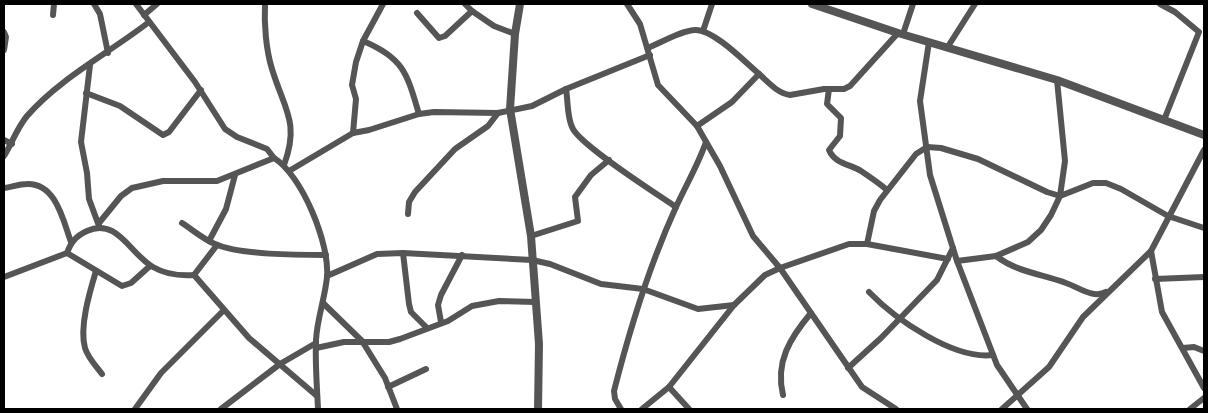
<svg xmlns="http://www.w3.org/2000/svg" width="1208" height="413" viewBox="0 0 1208 413" font-family="'Varela Round',sans-serif">
	<style>
		.lines { fill: none; stroke-linecap: round; stroke-linejoin: round }
		.minor { stroke: #555; stroke-width: 6 }
		.tertiary { stroke: #555; stroke-width: 8 }
	</style>
	<rect width="100%" height="100%" fill="#fff"/>
	<g class="lines">
		<g class="minor">
			<path d="M94,4L100,14L108,53"/>
			<path d="M136,4L195,82L225,129L237,137L267,149L274,158"/>
			<path d="M265,4C264,24 266,50 272,69C284,109 300,122 284,165"/>
			<path d="M465,4L472,11"/>
			<path d="M627,4L640,24L658,85L697,126L720,166L753,236L780,268L862,387L896,409"/>
			<path d="M1160,4L1175,12L1199,32L1164,120"/>
			<path d="M417,13L439,38L445,36L472,11L494,26L515,34"/>
			<path d="M53,15L54,4"/>
			<path d="M144,15L157,4"/>
			<path d="M703,31L712,4"/>
			<path d="M4,32L6,37L4,50"/>
			<path d="M903,34L913,4"/>
			<path d="M363,41C404,58 407,74 419,114"/>
			<path d="M929,42L920,101L930,175L957,261L997,365L1027,409"/>
			<path d="M648,48C662,42 680,31 695,30C713,29 745,62 758,73C768,82 777,93 790,95L824,89H844L850,86L898,33"/>
			<path d="M947,48L975,4"/>
			<path d="M90,65L81,142L87,173L89,199L99,226"/>
			<path d="M566,89C568,101 567,116 572,127C578,144 657,194 676,207"/>
			<path d="M829,89L827,104L841,118L840,136L829,150C835,164 850,164 861,171C870,177 879,183 887,190"/>
			<path d="M86,93L120,106L163,135L169,132L201,90"/>
			<path d="M697,126L732,102L759,74"/>
			<path d="M353,133L356,99L352,85L356,62L363,41L383,4"/>
			<path d="M4,140L12,144"/>
			<path d="M4,156C12,143 17,128 27,116C60,78 109,53 149,22"/>
			<path d="M289,171L353,133L369,130L419,114L434,112L498,113L532,106L566,89L650,55"/>
			<path d="M4,188C12,187 19,184 27,184C56,183 63,220 71,242"/>
			<path d="M408,214L409,202L415,192L455,149L488,126L498,113"/>
			<path d="M99,223L121,196L132,188L163,181H217L274,158C302,175 330,244 327,277C325,298 317,319 316,340C315,363 317,387 318,409"/>
			<path d="M182,223C193,230 203,239 215,244C240,255 298,255 326,255"/>
			<path d="M531,236L578,221L575,197L591,175L609,160"/>
			<path d="M209,241L226,209L235,175"/>
			<path d="M867,244L874,211L880,200L916,154L927,147L941,148L978,159L1047,192L1060,196L1093,183H1106L1121,189L1168,216L1204,228"/>
			<path d="M1151,251L1162,312L1204,388"/>
			<path d="M67,253L122,286L131,283L150,266"/>
			<path d="M403,253L409,304L411,312L426,327"/>
			<path d="M996,256C1017,272 1041,274 1066,283C1078,287 1093,299 1106,292"/>
			<path d="M957,261L996,256L1028,242L1041,230L1051,215L1060,196L1065,161L1057,80"/>
			<path d="M96,271C90,291 79,327 85,348C88,358 96,366 102,374"/>
			<path d="M194,275L217,245"/>
			<path d="M327,276L377,254L403,253L532,260L550,264L601,284L643,289L698,309L734,305"/>
			<path d="M4,277L67,253C71,242 76,236 87,231C117,217 130,254 153,267C165,274 180,276 194,275L249,338L317,396"/>
			<path d="M1155,279L1204,277"/>
			<path d="M869,292C895,319 954,360 993,355"/>
			<path d="M323,303L362,341L385,378L397,409"/>
			<path d="M441,322L438,305L441,295L462,255"/>
			<path d="M316,348L344,342H389L400,339L448,321L472,306L499,301L536,302"/>
			<path d="M1183,348L1194,347L1204,351"/>
			<path d="M848,368L881,338L937,280L953,248"/>
			<path d="M388,387L426,369"/>
			<path d="M669,387L689,409"/>
			<path d="M783,395C775,362 790,338 811,313"/>
			<path d="M135,409L161,373L223,311"/>
			<path d="M221,409L280,364L316,343"/>
			<path d="M621,409L615,399L614,391C630,328 649,266 676,207C686,185 698,165 706,142"/>
			<path d="M642,409L669,387L734,305L765,275L780,268L849,244H867L948,259"/>
			<path d="M1002,409L1049,367L1083,317L1151,251L1204,150"/>
			<path d="M1190,409L1204,398"/>
		</g>
		<g class="tertiary">
			<path d="M520,4L515,34L510,109L531,236L539,344L538,409"/>
			<path d="M812,4L898,33L1057,80L1204,135"/>
		</g>
	</g>
	<rect width="1208" height="413" fill="none" stroke="#000000" stroke-width="10"/>
</svg>
